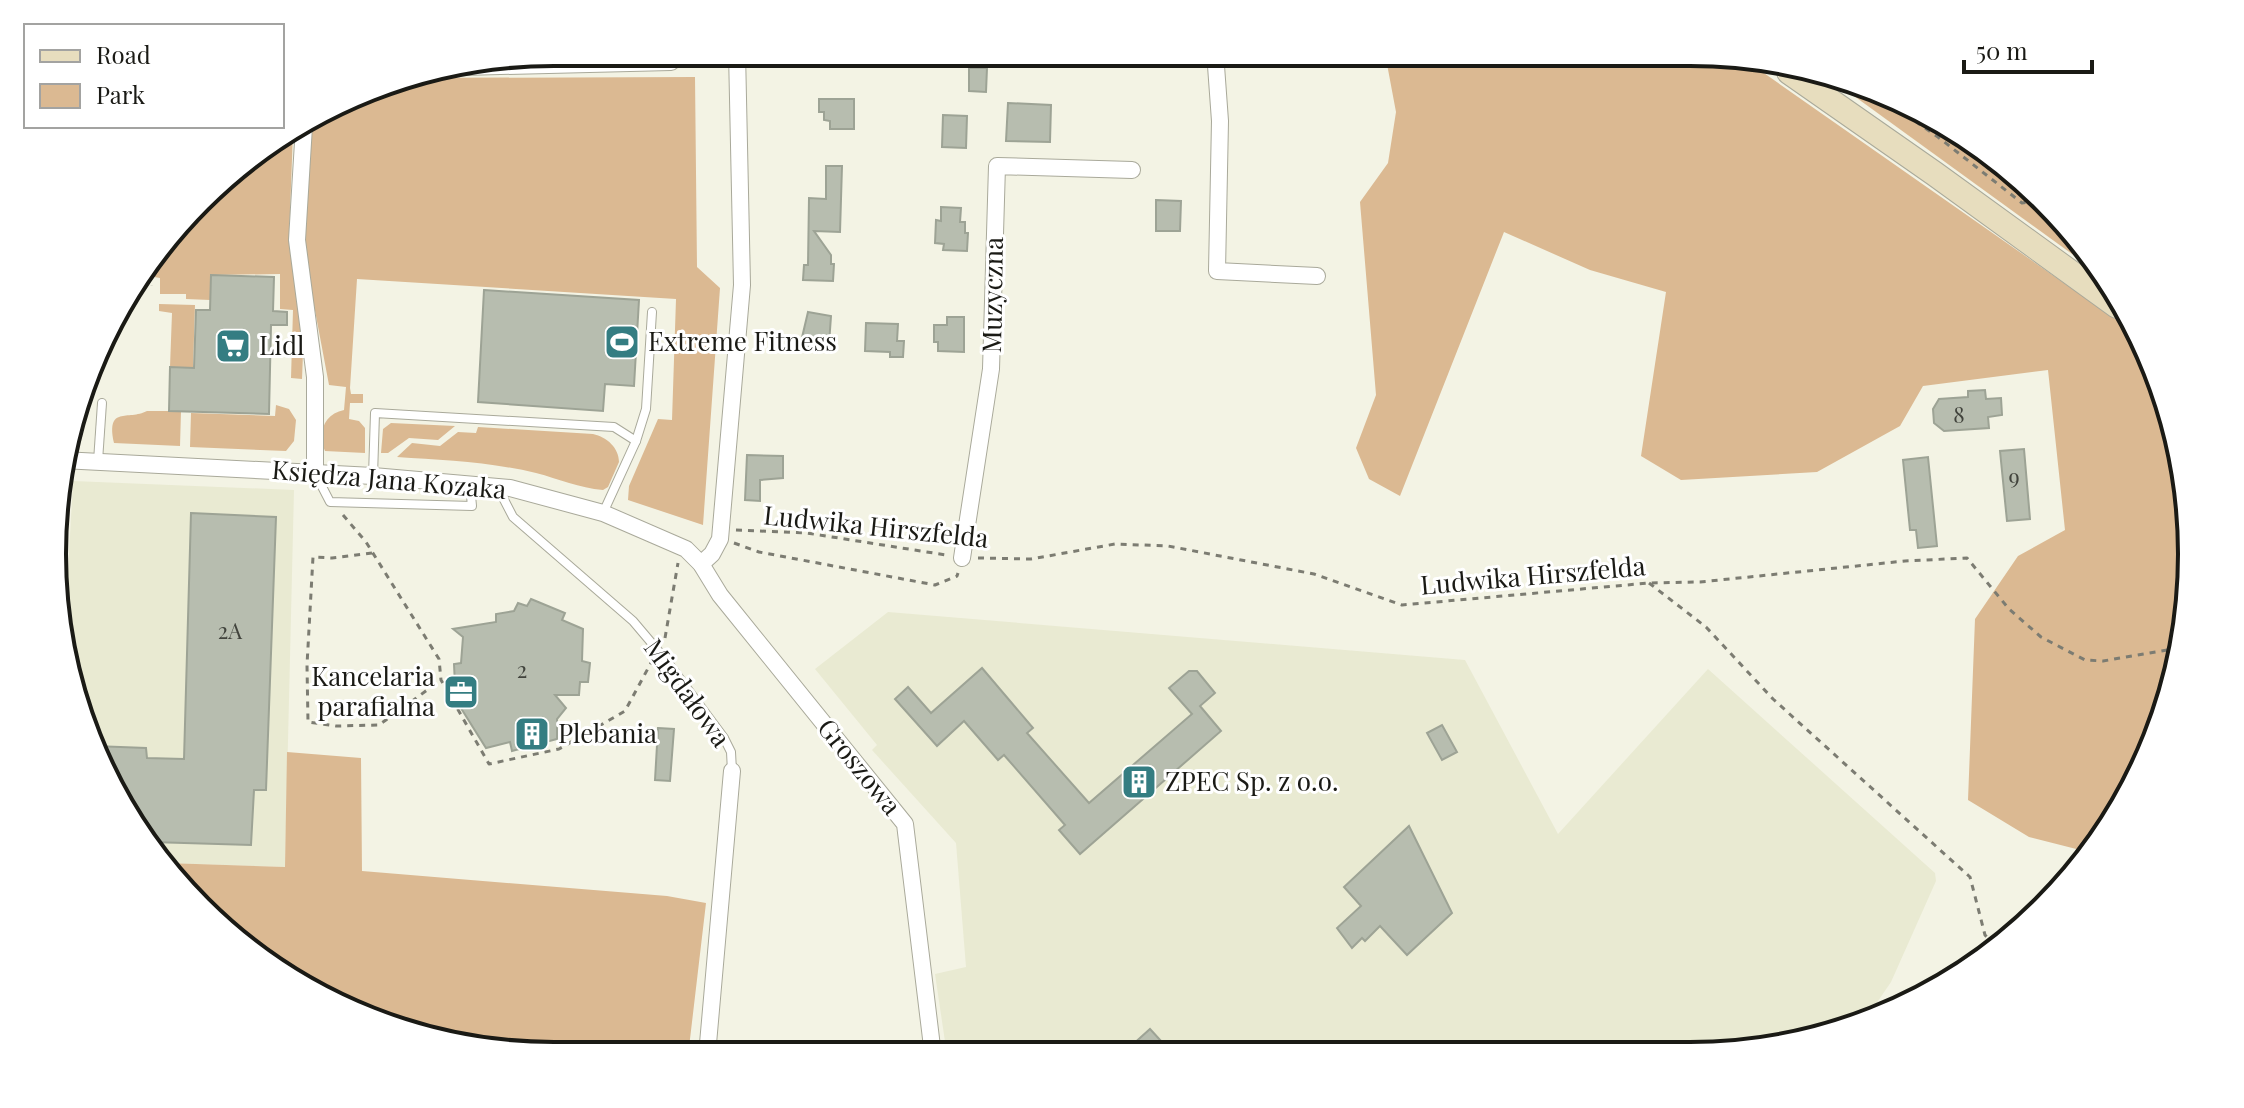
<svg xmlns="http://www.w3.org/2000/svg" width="2244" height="1108" viewBox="0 0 2244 1108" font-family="'Playfair Display',serif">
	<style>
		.built { fill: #e9ead2 }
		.green { fill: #dbb992 }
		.building { fill: #b7bdaf; stroke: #9da395; stroke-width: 2 }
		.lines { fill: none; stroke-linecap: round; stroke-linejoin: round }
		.lane-casing { stroke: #a9a99a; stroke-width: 10 }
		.street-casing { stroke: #a9a99a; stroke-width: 18 }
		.secondary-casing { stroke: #a9a99a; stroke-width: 26 }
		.path { stroke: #7c7c72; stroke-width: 3; stroke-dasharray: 6 6; stroke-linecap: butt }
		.lane { stroke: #fff; stroke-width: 8 }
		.street { stroke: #fff; stroke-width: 16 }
		.secondary { stroke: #e7ddbe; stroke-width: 24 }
		.labels { text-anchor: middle; stroke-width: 6; stroke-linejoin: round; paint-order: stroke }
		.number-label { font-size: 22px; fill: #41433c }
		.street-label { font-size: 26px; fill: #1a1a15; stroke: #fff }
		.poi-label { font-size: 26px; fill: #1a1a15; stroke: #fff; text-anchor: start }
		.rim { fill: none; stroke: #1a1a15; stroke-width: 4 }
	</style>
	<rect width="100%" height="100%" fill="#f3f3e4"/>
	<g class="built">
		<path d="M73,481L294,490L285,867L166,863L104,776L64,645Z"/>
		<path d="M888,612L1465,660L1558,834L1708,669L1935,873L1936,881L1891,982L1863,1023L1756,1052L947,1055L935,974L966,967L956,843L872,750L877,745L815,669Z"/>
	</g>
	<g class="green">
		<path d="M1388,52H1690L1751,64L2134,332L2154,362L2192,554L2154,747L2092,853L2029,837L1968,800L1975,619L2018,556L2065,530L2048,370L1923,386L1900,426L1817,472L1681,480L1641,456L1666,292L1590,270L1504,232L1400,496L1369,479L1356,448L1376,395L1360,202L1388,163L1396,112L1387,64Z"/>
		<path d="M695,77L697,267L720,288L703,525L628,500L629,486L658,419L672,420L676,299L357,279L350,388L351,394H363V403H350L349,419L359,421L365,428V453L325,451C317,433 324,414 344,410L346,387L329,385L304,252L311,122L396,78Z"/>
		<path d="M1832,80L1883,90L2045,199L2090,267Z"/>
		<path d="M293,132L289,240L304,327L302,379L291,378L293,310L280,309V274L211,275L210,300L186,299V294H160V278L154,277V266L146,265L248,156Z"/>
		<path d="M159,304L195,305L193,368L170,367L172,313L159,311Z"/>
		<path d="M276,405L289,409L296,420L294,441L286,451L190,447L191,413L275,416Z"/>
		<path d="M147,411H181L180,446L114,443C106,405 128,421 147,411Z"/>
		<path d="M391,423L455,426L438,440L409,438L388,453H381L383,429Z"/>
		<path d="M478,427L593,434C607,437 619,448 619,462L608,487L603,490C579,488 559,479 536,473C491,462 443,460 397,457L412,443L440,446L458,432L476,433Z"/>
		<path d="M287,752L361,758L362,871L667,896L706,903L688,1056H554L361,1018L199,909L166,863L285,867Z"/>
	</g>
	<g class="building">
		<path d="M969,68H987L986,92L969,91Z"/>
		<path d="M819,99H854V129H830V121L824,120V112H819Z"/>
		<path d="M1008,103L1051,105L1050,142L1006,141Z"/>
		<path d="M943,115L967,116L966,148L942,147Z"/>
		<path d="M826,166H842L840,232L814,231L831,255V264H834L833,281L803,280L804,265H808L809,198L826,199Z"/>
		<path d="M1156,200L1181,201L1180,231H1156Z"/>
		<path d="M941,207L961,208L960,222H965V233H968L967,251L943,250L944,244L935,243L936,220L941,221Z"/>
		<path d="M211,275L274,277L273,311L287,312V325H271L269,414L169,411L170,367L194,368L196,310H210Z"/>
		<path d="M484,290L639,300L634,386L605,384L603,411L478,402Z"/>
		<path d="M808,312L831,316L829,344L822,343V349L800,346Z"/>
		<path d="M947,317H964V352L938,351V342H934V325H947Z"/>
		<path d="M866,323L898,324L897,341H904L903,357H890V352L865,351Z"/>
		<path d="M1985,390L1986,399L2001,398L2002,415L1988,417L1989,428L1944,431L1934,423L1933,409L1939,399L1968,397V391Z"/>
		<path d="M2024,449L2030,519L2007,521L2000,451Z"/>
		<path d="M747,455L783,456V478L760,480V501L745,500Z"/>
		<path d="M1928,457L1937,546L1918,548L1916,530H1910L1903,460Z"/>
		<path d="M191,513L276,517L266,790H254L251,845L151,842L104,776L95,746L146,748L147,758L184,759Z"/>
		<path d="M531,599L565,613L562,620L583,629L582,661L590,663L588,682H580L579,695H555L566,708L557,719V739L512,751L510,742L486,748L449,689L455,685L454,664L461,663L463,637L453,629L496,622V614L514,611L518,603L527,606Z"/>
		<path d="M982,668L1033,728L1027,733L1089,803L1192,714L1169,688L1189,671H1197L1215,693L1200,706L1221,731L1080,854L1059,830L1065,825L1004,755L998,760L964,721L937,746L895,699L908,687L931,713Z"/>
		<path d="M1442,725L1457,752L1442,760L1427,733Z"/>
		<path d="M658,728L674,729L670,781L655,780Z"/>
		<path d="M1409,826L1452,913L1407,955L1380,926L1365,941L1362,938L1352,948L1337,928L1361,906L1344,887Z"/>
		<path d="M1150,1029L1173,1054H1138L1131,1046Z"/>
	</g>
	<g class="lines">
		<defs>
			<g id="lane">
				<path d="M98,461L102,403"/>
				<path d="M315,473L330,502L472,506L470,485"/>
				<path d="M373,476L375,413L614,427L636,441"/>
				<path d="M498,488L513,517L633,621L666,660L724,738L731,752L732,771"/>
				<path d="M603,513L636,441L646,409L652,312"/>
				<path d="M60,631L62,563"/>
			</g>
			<g id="street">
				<path d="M1215,52L1220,121L1217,271L1317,276"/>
				<path d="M462,67L671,62"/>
				<path d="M304,126L297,240L315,377V473"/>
				<path d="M62,460L373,476L510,488L603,513L686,549L701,564L720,595L905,824L933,1055"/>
				<path d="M962,558L991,369L997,166L1132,170"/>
				<path d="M701,564L712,554L720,539L742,285L737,52"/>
				<path d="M707,1055L732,771"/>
			</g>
			<path id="secondary" d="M1789,72L1935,174L2117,306"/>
		</defs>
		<use href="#lane" class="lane-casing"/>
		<use href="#street" class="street-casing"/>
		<use href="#secondary" class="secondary-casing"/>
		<g class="path">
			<path d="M1866,87L1938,137L2022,203L2031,202L2039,195"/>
			<path d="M149,262L151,286"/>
			<path d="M343,515L366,542L439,659L441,680L489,764L559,749L625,711L652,661"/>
			<path d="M736,530L807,533L946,555"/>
			<path d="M734,543L759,552L935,585L957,576L958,573"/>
			<path d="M372,553L332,558L313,557L307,665L308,722L336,726L379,725L441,680"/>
			<path d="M978,558L1031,559L1115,544L1168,546L1314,574L1402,605L1649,583L1700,582L1905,561L1967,558L2009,609L2041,637L2085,660L2103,661L2173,649"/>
			<path d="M1649,583L1706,627L1773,699L1970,877L1985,935L1998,949"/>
			<path d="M665,638L678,563"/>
		</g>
		<use href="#lane" class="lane"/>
		<use href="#street" class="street"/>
		<use href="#secondary" class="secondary"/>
	</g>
	<defs>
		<symbol id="stadium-square" viewBox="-11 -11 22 22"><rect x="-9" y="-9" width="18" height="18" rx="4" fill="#347d82" stroke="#fff"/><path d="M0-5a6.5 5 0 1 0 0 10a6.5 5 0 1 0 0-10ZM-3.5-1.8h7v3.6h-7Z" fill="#fff"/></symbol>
		<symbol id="supermarket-square" viewBox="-11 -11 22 22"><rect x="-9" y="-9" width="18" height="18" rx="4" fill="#347d82" stroke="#fff"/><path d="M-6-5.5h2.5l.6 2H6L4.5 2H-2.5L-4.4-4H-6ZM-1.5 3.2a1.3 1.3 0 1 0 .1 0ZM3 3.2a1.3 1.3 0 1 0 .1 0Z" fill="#fff"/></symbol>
		<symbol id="office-square" viewBox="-11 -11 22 22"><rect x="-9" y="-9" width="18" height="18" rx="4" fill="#347d82" stroke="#fff"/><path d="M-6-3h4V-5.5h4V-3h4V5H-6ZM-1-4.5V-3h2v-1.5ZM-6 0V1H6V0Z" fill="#fff"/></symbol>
		<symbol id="building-square" viewBox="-11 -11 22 22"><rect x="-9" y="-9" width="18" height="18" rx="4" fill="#347d82" stroke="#fff"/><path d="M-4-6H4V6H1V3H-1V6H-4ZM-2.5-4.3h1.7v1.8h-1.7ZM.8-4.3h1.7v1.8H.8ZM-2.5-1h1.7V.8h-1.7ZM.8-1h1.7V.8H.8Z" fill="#fff"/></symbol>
	</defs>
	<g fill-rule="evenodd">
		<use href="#stadium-square" x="602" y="322" width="40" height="40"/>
		<use href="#supermarket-square" x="213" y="326" width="40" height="40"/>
		<use href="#office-square" x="441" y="672" width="40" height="40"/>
		<use href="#building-square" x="512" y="714" width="40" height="40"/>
		<use href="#building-square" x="1119" y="762" width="40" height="40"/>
	</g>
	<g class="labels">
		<g class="number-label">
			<text x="1959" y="423">8</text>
			<text x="2014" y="485">9</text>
			<text x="230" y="639">2A</text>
			<text x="522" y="678">2</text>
		</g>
		<g class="street-label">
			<text transform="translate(993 295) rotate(-89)" y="9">Muzyczna</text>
			<text transform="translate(389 480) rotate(5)" y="9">Księdza Jana Kozaka</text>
			<text transform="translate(876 527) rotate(6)" y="9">Ludwika Hirszfelda</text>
			<text transform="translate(1533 576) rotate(-5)" y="9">Ludwika Hirszfelda</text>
			<text transform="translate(687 693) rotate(54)" y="9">Migdałowa</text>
			<text transform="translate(859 767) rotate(51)" y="9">Groszowa</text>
		</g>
		<g class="poi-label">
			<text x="648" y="351">Extreme Fitness</text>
			<text x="259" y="355">Lidl</text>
			<text x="435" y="686" text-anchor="end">Kancelaria<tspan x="435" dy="30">parafialna</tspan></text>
			<text x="558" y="743">Plebania</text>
			<text x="1165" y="791">ZPEC Sp. z o.o.</text>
		</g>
	</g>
	<path d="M0 0H2244V1108H0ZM554 66H1690A488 488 0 0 1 2178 554V554A488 488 0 0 1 1690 1042H554A488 488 0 0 1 66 554V554A488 488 0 0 1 554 66Z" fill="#fff" fill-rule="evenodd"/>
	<path class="rim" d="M554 66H1690A488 488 0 0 1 2178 554V554A488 488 0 0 1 1690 1042H554A488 488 0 0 1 66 554V554A488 488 0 0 1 554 66Z"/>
	<rect x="24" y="24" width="260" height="104" fill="#ffffff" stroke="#a3a3a1" stroke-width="2"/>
	<rect x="40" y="50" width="40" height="12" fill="#e7ddbe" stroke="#a3a3a1" stroke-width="2"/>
	<text x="96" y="64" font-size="24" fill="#1a1a15">Road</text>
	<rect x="40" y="84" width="40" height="24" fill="#dbb992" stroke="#a3a3a1" stroke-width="2"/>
	<text x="96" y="104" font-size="24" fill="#1a1a15">Park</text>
	<path d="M1964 60v12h128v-12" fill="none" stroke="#1a1a15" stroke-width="4"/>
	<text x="1976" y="60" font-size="24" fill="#1a1a15" stroke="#ffffff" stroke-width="6" paint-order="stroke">50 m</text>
</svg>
